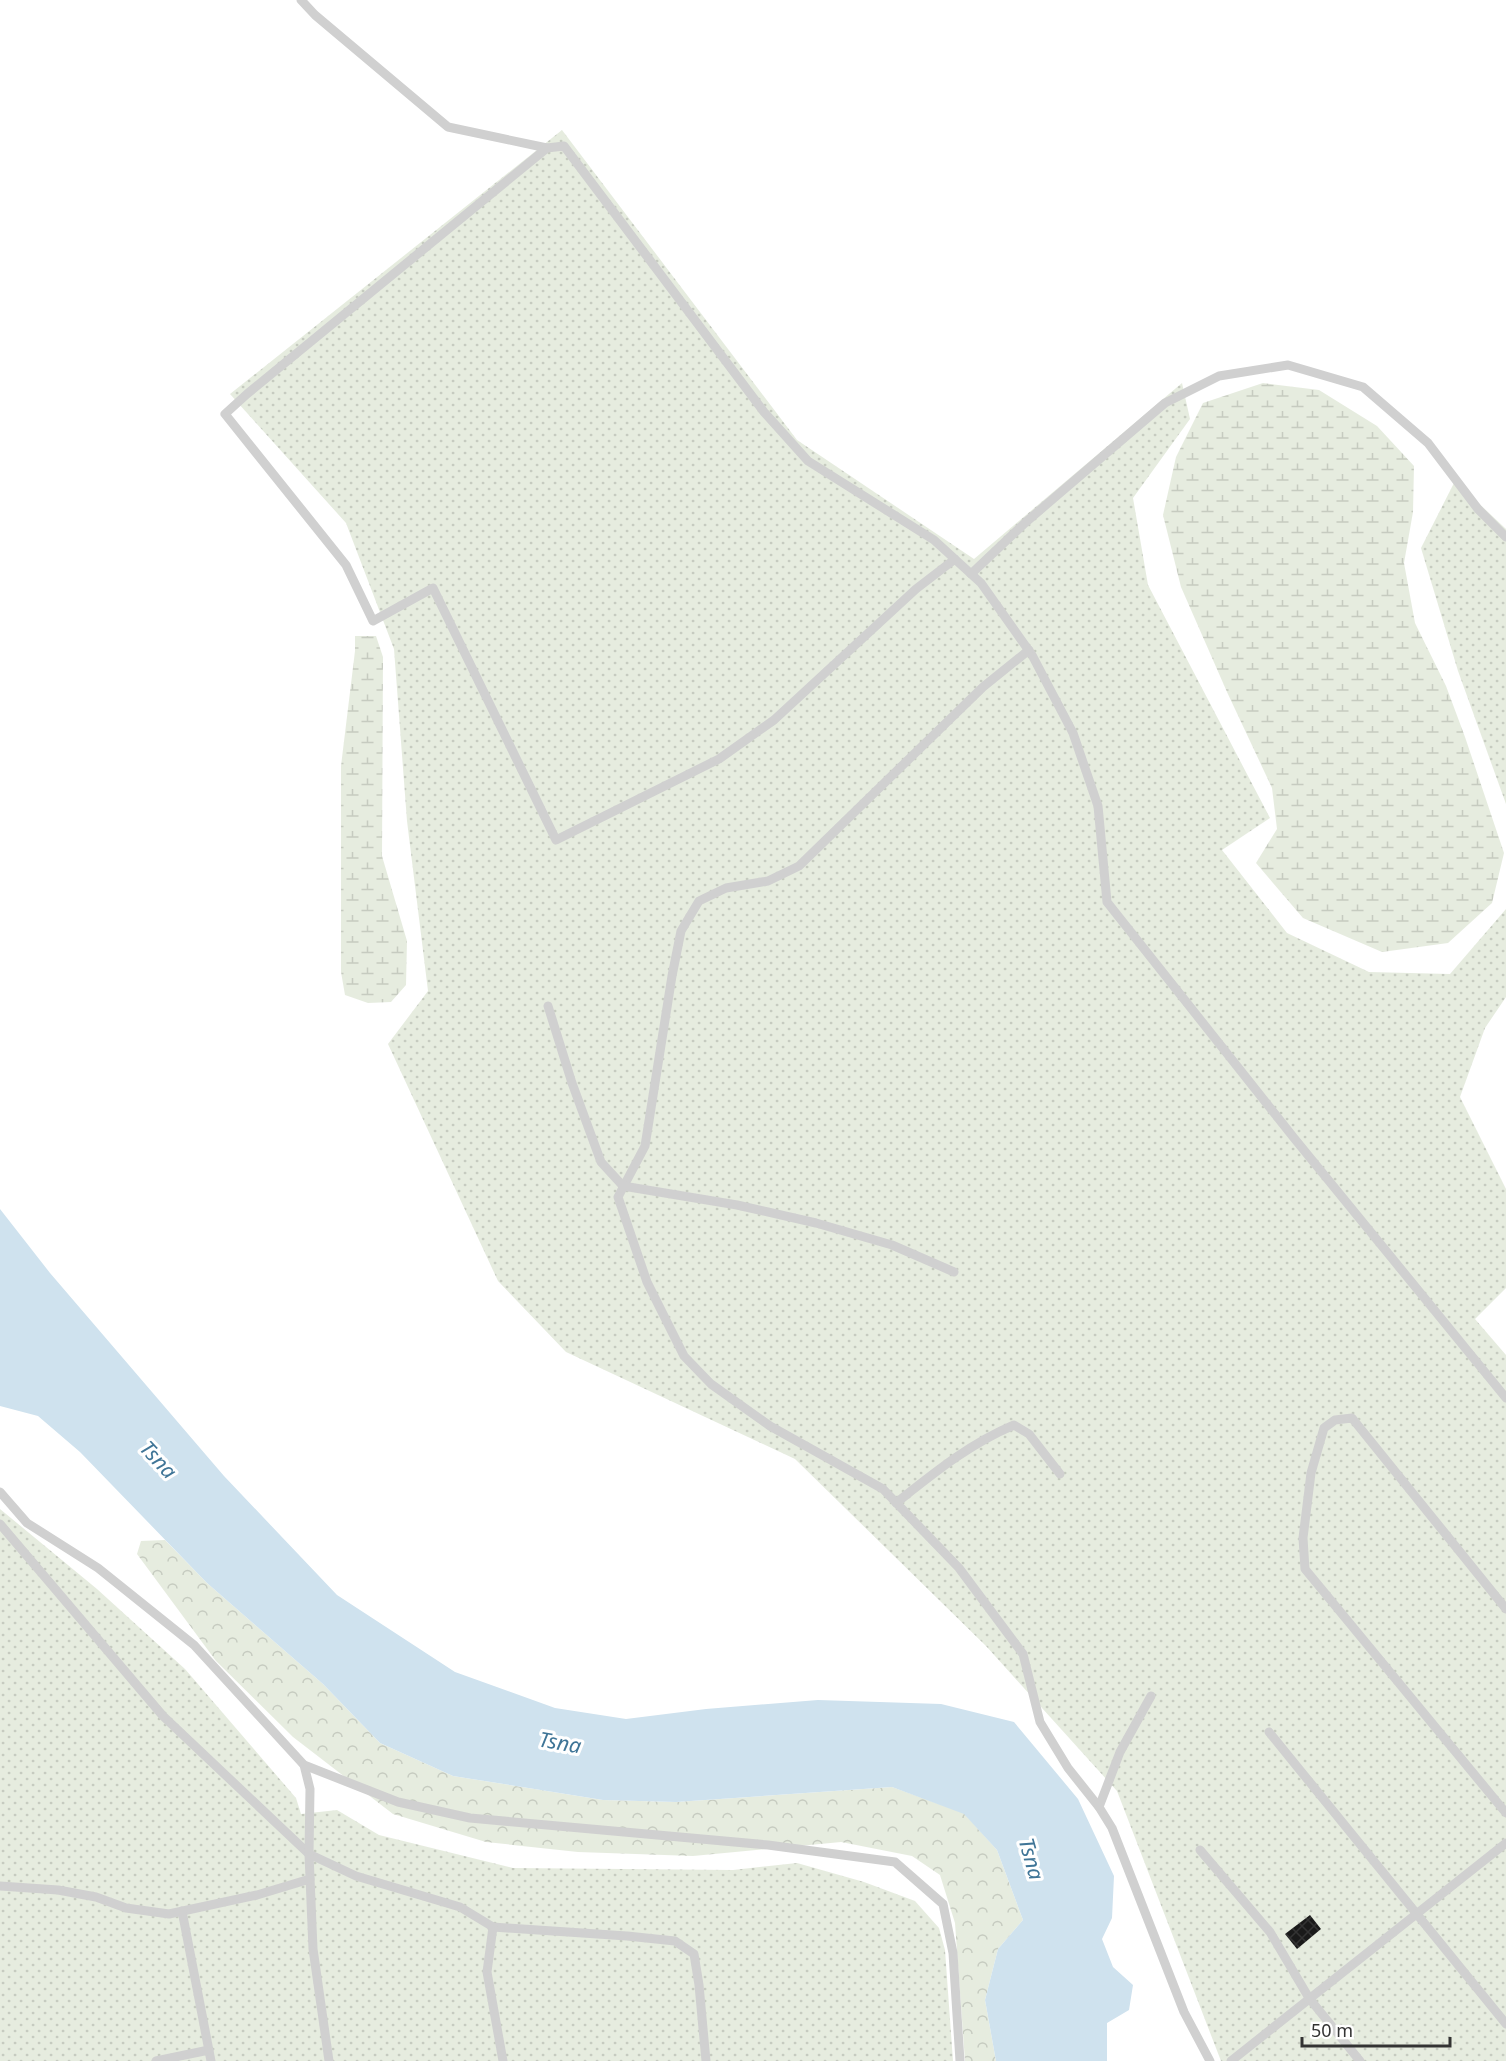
<svg xmlns="http://www.w3.org/2000/svg" width="1506" height="2061" viewBox="0 0 1506 2061" font-family="'Noto Sans',sans-serif">
	<style>
		.forest { fill: url(#forest-crowns) }
		.wetland { fill: url(#wetland-marsh) }
		.garden { fill: url(#garden-dots) }
		.water { fill: #cfe2ee }
		.building { fill: url(#building-cross-hatch) }
		.lines { fill: none; stroke-linecap: round; stroke-linejoin: round }
		.lane { stroke: #d0d0d0; stroke-width: 9 }
		.labels { text-anchor: middle; stroke-width: 6; stroke-linejoin: round; paint-order: stroke }
		.water-label { font-size: 21px; font-style: italic; fill: #3f7597; stroke: #fff }
	</style>
	<defs>
		<pattern id="forest-crowns" width="20" height="18" patternUnits="userSpaceOnUse" patternTransform="scale(1.5)"><rect width="20" height="18" fill="#e6ecdf"/><path d="M2 6a3 3 0 1 1 6 0M12 15a3 3 0 1 1 6 0" fill="none" stroke="#c6cbc0"/></pattern>
		<pattern id="wetland-marsh" width="20" height="14" patternUnits="userSpaceOnUse" patternTransform="scale(1.5)"><rect width="20" height="14" fill="#e6ecdf"/><path d="M1 5h8M5 5V1M11 12h8M15 12V8" fill="none" stroke="#c6cbc0"/></pattern>
		<pattern id="garden-dots" width="8" height="8" patternUnits="userSpaceOnUse" patternTransform="scale(1.5)"><rect width="8" height="8" fill="#e6ecdf"/><path d="M2 2h.1M6 6h.1" fill="none" stroke="#c6cbc0" stroke-width="1.8" stroke-linecap="round"/></pattern>
		<pattern id="building-cross-hatch" width="8" height="8" patternUnits="userSpaceOnUse" patternTransform="scale(1.5)"><rect width="8" height="8" fill="#1a1a1a"/><path d="M0 0l8 8M0 8l8-8" fill="none" stroke="#333"/></pattern>
	</defs>
	<rect width="100%" height="100%" fill="#fff"/>
	<path class="forest" d="M165,1540L207,1583L323,1684L380,1743L453,1776L603,1800L676,1802L892,1787L964,1813L997,1850L1023,1920L998,1949L985,2000L996,2061H965L955,1923L940,1875L912,1856L841,1842L693,1856L578,1852L486,1842L393,1814L293,1737L216,1661L137,1554L141,1541Z"/>
	<g class="wetland">
		<path d="M1263,383L1319,390L1377,426L1414,466L1413,512L1404,563L1415,623L1446,686L1465,737L1504,853L1492,903L1448,943L1382,952L1303,918L1256,863L1277,829L1272,788L1227,692L1181,587L1163,515L1176,457L1203,403Z"/>
		<path d="M355,636H376L383,657L382,856L407,941L406,985L391,1002L368,1003L345,995L341,972V766L355,651Z"/>
	</g>
	<g class="garden">
		<path d="M562,130L797,440L974,559L1182,383L1190,419L1133,498L1148,585L1270,818L1222,850L1287,933L1369,972L1450,974L1506,909V997L1485,1028L1460,1097L1506,1189V1288L1475,1319L1506,1355V2061H1221L1117,1791L986,1646L795,1459L566,1352L498,1281L388,1044L428,991L407,821L394,649L346,523L230,394Z"/>
		<path d="M1455,481L1506,529V804L1458,671L1421,548Z"/>
		<path d="M0,1509L97,1589L185,1669L296,1798L301,1814L337,1810L379,1835L513,1868L733,1870L797,1863L864,1882L915,1901L939,1928L945,1950L953,2061H0Z"/>
	</g>
	<path class="water" d="M0,1209L50,1273L224,1476L337,1595L455,1672L555,1708L626,1719L706,1709L818,1700L941,1704L1014,1722L1078,1799L1114,1876L1112,1918L1102,1939L1113,1967L1133,1985L1129,2010L1107,2023V2061H996L985,2000L998,1949L1023,1920L997,1850L964,1814L892,1787L676,1802L603,1800L453,1776L380,1743L323,1684L207,1583L80,1452L38,1416L0,1406Z"/>
	<path class="building" d="M1310,1915L1321,1929L1297,1949L1285,1934Z"/>
	<g class="lines">
		<g class="lane">
			<path d="M301,0L315,15L448,127L547,148"/>
			<path d="M955,559L916,589L774,720L719,759L556,840L433,588L373,621L346,565L225,414L247,394L547,148L564,146L764,412L808,461L934,540L981,583L1032,655L1073,733L1098,806L1107,902L1294,1138L1506,1398"/>
			<path d="M971,574L1026,522L1165,403L1219,376L1288,365L1363,387L1428,443L1478,509L1506,537"/>
			<path d="M1029,650L983,687L799,866L768,881L726,888L699,901L681,931L672,976L645,1146L618,1197L647,1282L684,1356L711,1384L770,1426L883,1489L959,1568L1023,1654L1040,1722L1068,1768L1099,1807L1112,1828L1184,2012L1210,2061"/>
			<path d="M548,1006L572,1083L601,1162L623,1186L737,1205L816,1223L892,1245L954,1272"/>
			<path d="M0,1492L27,1523L98,1568L194,1645L304,1765L398,1802L470,1818L768,1845L895,1862L943,1904L953,1953L960,2061"/>
			<path d="M896,1503C934,1473 969,1444 1014,1425L1029,1434L1060,1474"/>
			<path d="M0,1524L163,1716L309,1854L356,1876L460,1907L493,1927L627,1936L675,1941L694,1954L699,1985L706,2061"/>
			<path d="M1506,1609L1352,1418L1335,1420L1324,1428L1311,1473L1303,1538L1305,1569L1506,1813"/>
			<path d="M1269,1732L1506,2024"/>
			<path d="M304,1765L310,1789L309,1854L313,1949L329,2061"/>
			<path d="M1099,1807L1120,1752L1151,1696"/>
			<path d="M1200,1850L1270,1932L1309,1998L1360,2061"/>
			<path d="M0,1886L58,1890L96,1897L126,1908L169,1914L257,1895L310,1879"/>
			<path d="M182,1911L211,2061"/>
			<path d="M493,1927L487,1972L503,2061"/>
			<path d="M156,2061L209,2050"/>
			<path d="M1231,2061L1506,1843"/>
		</g>
	</g>
	<g class="labels">
		<g class="water-label">
			<text transform="translate(158 1460) rotate(47)" y="7">Tsna</text>
			<text transform="translate(560 1743) rotate(10)" y="7">Tsna</text>
			<text transform="translate(1031 1859) rotate(74)" y="7">Tsna</text>
		</g>
	</g>
	<path d="M1302 2037v9h148v-9" fill="none" stroke="#333333" stroke-width="3"/>
	<text x="1311" y="2037" font-size="18" fill="#333333" stroke="#ffffff" stroke-width="4.5" paint-order="stroke">50 m</text>
</svg>
